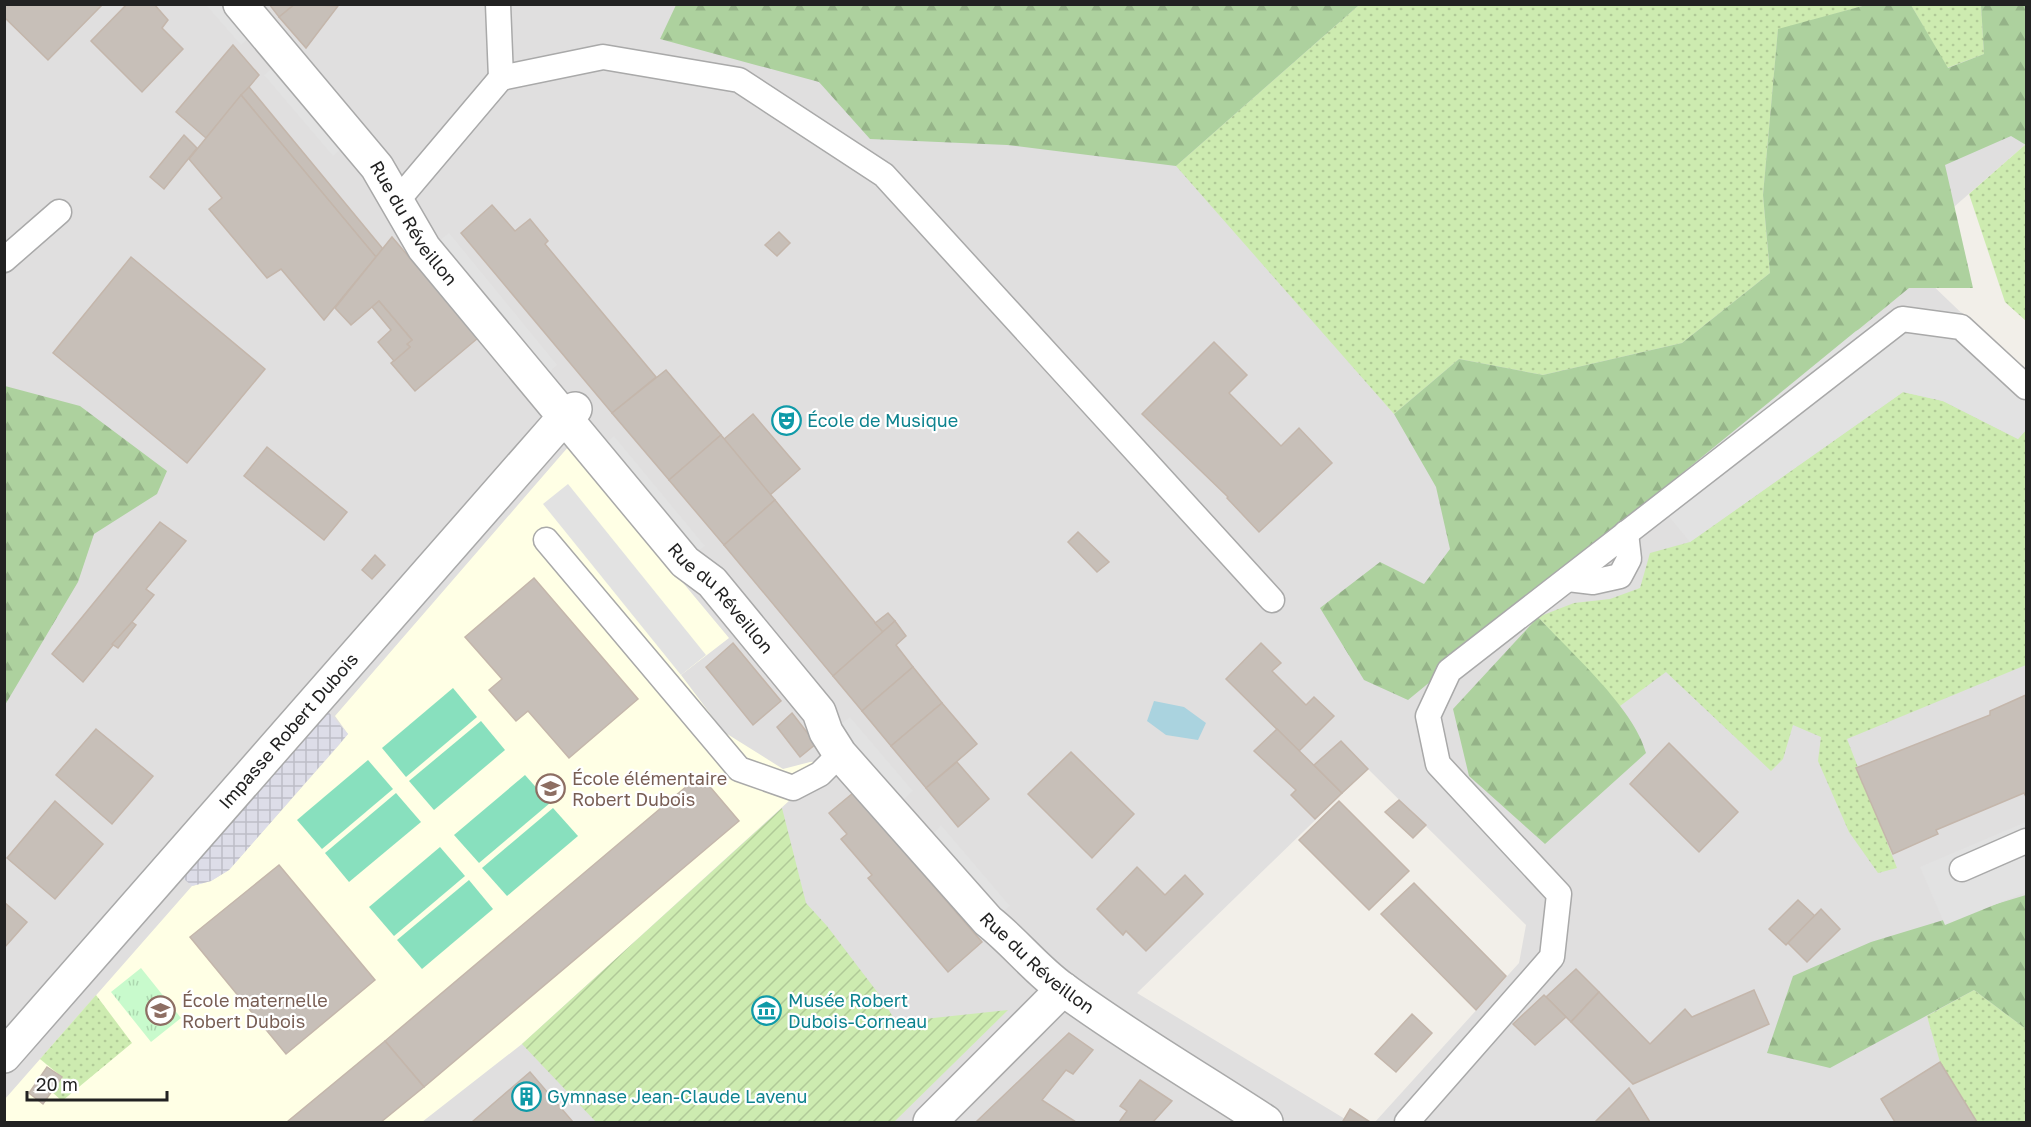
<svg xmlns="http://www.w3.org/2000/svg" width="2031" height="1127" viewBox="0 0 2031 1127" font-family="'Golos Text',sans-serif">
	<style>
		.residential { fill: #e0dfdf }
		.education { fill: #ffffe5 }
		.grass { fill: url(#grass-dots) }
		.forest { fill: url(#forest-firs) }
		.park { fill: url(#park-tufts) }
		.garden { fill: url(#garden-furrows) }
		.pitch { fill: #88e0be }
		.parking { fill: #e2e2e2 }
		.plaza { fill: url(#plaza-grid) }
		.water { fill: #aad3df }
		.building { fill: #c7bfb8; stroke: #c4b6ab; stroke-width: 1.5 }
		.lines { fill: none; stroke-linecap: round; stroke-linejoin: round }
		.lane-casing { stroke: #a9a9a9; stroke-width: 27 }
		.street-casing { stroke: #a9a9a9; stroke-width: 36 }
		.lane { stroke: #fff; stroke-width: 24 }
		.street { stroke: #fff; stroke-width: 33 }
		.labels { text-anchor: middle; stroke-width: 4.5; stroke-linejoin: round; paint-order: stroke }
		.street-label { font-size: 18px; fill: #222; stroke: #fff }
		.culture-label { font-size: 18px; fill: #0d838f; stroke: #fff; text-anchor: start }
		.education-label { font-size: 18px; fill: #785e54; stroke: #fff; text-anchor: start }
	</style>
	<defs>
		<pattern id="grass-dots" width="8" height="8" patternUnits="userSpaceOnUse" patternTransform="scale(1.5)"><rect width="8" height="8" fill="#cdebb0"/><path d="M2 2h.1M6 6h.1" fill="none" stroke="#b0c997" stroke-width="1.8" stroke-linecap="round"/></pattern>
		<pattern id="forest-firs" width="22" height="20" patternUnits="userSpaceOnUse" patternTransform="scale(1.5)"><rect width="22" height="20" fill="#add19e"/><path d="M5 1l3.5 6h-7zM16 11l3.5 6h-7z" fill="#95b388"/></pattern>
		<pattern id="park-tufts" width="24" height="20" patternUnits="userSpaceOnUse" patternTransform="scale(1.5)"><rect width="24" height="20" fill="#c8facc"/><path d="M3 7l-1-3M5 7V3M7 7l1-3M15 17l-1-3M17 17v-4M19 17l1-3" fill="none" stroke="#acd6af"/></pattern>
		<pattern id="garden-furrows" width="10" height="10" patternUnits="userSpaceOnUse" patternTransform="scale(1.5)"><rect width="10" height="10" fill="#cdebb0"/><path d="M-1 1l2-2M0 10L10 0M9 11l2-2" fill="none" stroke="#b0c997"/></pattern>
		<pattern id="plaza-grid" width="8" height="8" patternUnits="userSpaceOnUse" patternTransform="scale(1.5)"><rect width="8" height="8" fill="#dddde8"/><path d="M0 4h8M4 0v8" fill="none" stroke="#bdbdc7"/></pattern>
	</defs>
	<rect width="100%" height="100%" fill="#f2efe9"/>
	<path class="residential" d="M5,5H2026V144L1900,254L2026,375V1122H1375L1519,963L1526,925L1368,769L1137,993L1350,1122H5Z"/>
	<path class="education" d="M569,446L729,638L681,675L724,732L783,769L810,762L834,760L522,1044L422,1122H5V1099L192,886L211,881L229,870L339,745L348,734L335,716Z"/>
	<g class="grass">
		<path d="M1359,5H1866L1778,30L1763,195L1770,273L1682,343L1543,375L1459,359L1394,414L1176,166Z"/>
		<path d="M1911,5H1981L1984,54L1947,68Z"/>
		<path d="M2026,144V321L2005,302L1969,194Z"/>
		<path d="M1903,392L1943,401L2018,439L2026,430V665L1847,739L1897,868L1878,873L1849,832L1818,761L1821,737L1793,725L1783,759L1771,771L1666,672L1620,706L1538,617L1574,603L1610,599L1640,588L1650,553L1690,542Z"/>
		<path d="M1974,990L2026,1029V1122H1977L1940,1062L1927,1016Z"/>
		<path d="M96,995L132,1043L62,1101L52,1092L62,1077L40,1059Z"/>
	</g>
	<g class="forest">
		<path d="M676,5V4L1359,5L1176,166L1007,145L870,139L819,82L660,39Z"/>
		<path d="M1866,5H1911L1948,68L1984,54L1981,5H2026V145L2011,136L1945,165L1973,288H1909L1408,700L1364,680L1320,608L1380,562L1424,584L1450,549L1436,487L1394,414L1459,359L1543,375L1682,343L1770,273L1763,195L1778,29Z"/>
		<path d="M5,386L80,406L167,471L157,494L94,534L78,582L5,705Z"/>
		<path d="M1538,617C1571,653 1634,708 1646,753L1545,844L1469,776L1453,709Z"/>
		<path d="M2026,895V1029L1974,990L1830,1068L1767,1053L1793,976L1871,942Z"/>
	</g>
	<path class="park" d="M141,968L181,1018L151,1042L111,992Z"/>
	<path class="garden" d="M782,808L806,903L827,926L881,997L896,1022L1008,1010L894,1122H596L522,1044Z"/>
	<g class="pitch">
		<path d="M453,688L477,717L406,777L382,748Z"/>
		<path d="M481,721L505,750L434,810L409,781Z"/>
		<path d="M368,760L393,789L322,849L297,820Z"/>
		<path d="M525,775L550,803L479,863L454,835Z"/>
		<path d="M396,793L421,822L349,882L325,853Z"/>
		<path d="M553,808L578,836L507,896L482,868Z"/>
		<path d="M440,847L465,876L394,936L369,907Z"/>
		<path d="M469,880L493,909L422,969L397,940Z"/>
	</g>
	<g class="parking">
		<path d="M206,5H226L252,35L241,45Z"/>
		<path d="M277,64L346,145L333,156L264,75Z"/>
		<path d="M449,233L557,365L546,375L438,242Z"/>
		<path d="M1911,307L1961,312L2026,375V430L2018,439L1943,401L1903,392L1690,542L1653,497L1856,331Z"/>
		<path d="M614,436L705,546L694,554L604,445Z"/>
		<path d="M568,484L706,655L681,675L543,504Z"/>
		<path d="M850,717L913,791L902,801L838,726Z"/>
		<path d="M2026,822V892L1945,925L1920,867Z"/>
		<path d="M941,825L1010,906L1000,914L931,836Z"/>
	</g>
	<path class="plaza" d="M323,706L348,734L229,870L211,881L192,886L176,872Z"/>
	<path class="water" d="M1154,701L1184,707L1206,723L1198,740L1166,735L1147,721Z"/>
	<g class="building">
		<path d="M4,4H103L48,60L4,17Z"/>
		<path d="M127,4H154L168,20L162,28L183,49L142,92L91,41Z"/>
		<path d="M269,4H295L279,17Z"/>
		<path d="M295,4L338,6L306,48L279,17Z"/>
		<path d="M233,45L259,75L206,138L176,112Z"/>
		<path d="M249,87L383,249L376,257L241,95Z"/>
		<path d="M241,95L376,257L324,320L281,269L267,278L209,209L222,198L189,159Z"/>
		<path d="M184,135L197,148L164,189L150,177Z"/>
		<path d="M492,205L515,231L530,219L548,241L545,244L656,377L612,413L461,233Z"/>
		<path d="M779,232L790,243L777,256L765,245Z"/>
		<path d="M392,237L478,338L415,391L391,363L410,347L407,344L412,340L379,301L351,325L335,308Z"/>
		<path d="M131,257L265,369L187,463L53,353Z"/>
		<path d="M379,301L412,340L407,344L410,347L394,361L378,342L391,330L372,307Z"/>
		<path d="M1214,342L1247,375L1229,393L1281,446L1299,428L1332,463L1259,532L1227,498L1228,497L1142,414Z"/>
		<path d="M666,370L721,435L669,480L612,413Z"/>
		<path d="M753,414L800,469L770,495L723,440Z"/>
		<path d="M721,435L775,500L724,545L669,480Z"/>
		<path d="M267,447L347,512L324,540L244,476Z"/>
		<path d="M775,500L883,632L833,676L724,545Z"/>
		<path d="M160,522L186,541L146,589L154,595L83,682L52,654Z"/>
		<path d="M1078,532L1109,562L1097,572L1068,542Z"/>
		<path d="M375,555L385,565L372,579L362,570Z"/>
		<path d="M534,578L638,699L569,758L528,711L516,721L489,690L502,679L465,637Z"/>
		<path d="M888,613L895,621L883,632L875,623Z"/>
		<path d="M895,621L906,636L896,645L913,667L862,711L833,676Z"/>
		<path d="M132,622L136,625L118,648L112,644Z"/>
		<path d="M733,643L781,701L753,725L706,667Z"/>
		<path d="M1261,643L1281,663L1272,671L1306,705L1314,697L1334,716L1299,751L1226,679Z"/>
		<path d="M913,667L942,703L891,746L862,711Z"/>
		<path d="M2026,695V797L2024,793L1936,830L1938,834L1893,854L1856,768L1990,715V711Z"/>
		<path d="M942,703L977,744L926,788L891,746Z"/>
		<path d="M792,713L816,744L800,757L777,727Z"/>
		<path d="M96,729L153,776L112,824L56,775Z"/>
		<path d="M1277,729L1342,793L1315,819L1291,795L1296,790L1254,751Z"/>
		<path d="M1341,741L1368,769L1342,793L1314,765Z"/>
		<path d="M1669,743L1738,812L1699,852L1630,784Z"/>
		<path d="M1071,752L1134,814L1092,858L1028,794Z"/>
		<path d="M957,762L989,799L958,827L926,788Z"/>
		<path d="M700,775L739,821L424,1087L385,1041Z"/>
		<path d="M853,793L982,942L948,972L868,878L872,875L841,839L847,834L829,813Z"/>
		<path d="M1399,800L1426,825L1413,838L1385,812Z"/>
		<path d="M55,801L103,844L55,899L7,858Z"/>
		<path d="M1339,801L1409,871L1369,910L1299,840Z"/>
		<path d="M279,865L375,980L286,1054L190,937Z"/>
		<path d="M1137,867L1165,895L1185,875L1203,894L1146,951L1126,931L1123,935L1097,909Z"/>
		<path d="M1414,883L1506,976L1476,1010L1381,914Z"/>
		<path d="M1798,900L1815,916L1786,945L1769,929Z"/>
		<path d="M4,902L27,922L4,948Z"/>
		<path d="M1821,909L1840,929L1807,962L1788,943Z"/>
		<path d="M1576,969L1599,992L1571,1022L1546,997Z"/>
		<path d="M1754,990L1769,1024L1633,1084L1571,1022L1599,992L1650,1044L1685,1009L1692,1017Z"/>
		<path d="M1544,995L1566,1017L1535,1045L1513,1024Z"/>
		<path d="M1412,1014L1432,1033L1396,1072L1375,1054Z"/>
		<path d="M1069,1033L1093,1050L1073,1074L1066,1070L1042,1100L1076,1122H976Z"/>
		<path d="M385,1041L424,1087L381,1122H287Z"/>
		<path d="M1940,1062L1977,1122H1895L1881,1099Z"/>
		<path d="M47,1067L62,1077L43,1104L29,1093Z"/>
		<path d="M530,1072L573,1122H472Z"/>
		<path d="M1140,1080L1172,1101L1153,1122H1119L1127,1111L1120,1106Z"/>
		<path d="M1629,1088L1650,1122H1595Z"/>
		<path d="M1350,1109L1370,1122L1343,1121Z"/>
	</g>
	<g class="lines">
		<defs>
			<g id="lane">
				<path d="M498,4L501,78"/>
				<path d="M397,201L501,78L603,57L739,80L884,175L1272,600"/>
				<path d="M4,260L59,212"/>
				<path d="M546,540L739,769L793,788L820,774L840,754"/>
				<path d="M1568,579L1593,582L1620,576L1629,559L1626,533"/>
				<path d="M1962,869L2026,841"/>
				<path d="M1407,1122L1552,957L1559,894L1438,764L1428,716L1449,671L1902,319L1961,327L2026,387"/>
			</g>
			<g id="street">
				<path id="s1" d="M240,4L377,167L424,248L685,562L712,582L819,712L826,732L840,754L988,921C1015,942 1035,969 1063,989C1128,1037 1199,1078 1266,1122"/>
				<path id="s2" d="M4,1056L559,423L575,409"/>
				<path d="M930,1122L1063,989"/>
			</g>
		</defs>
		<use href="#lane" class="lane-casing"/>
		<use href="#street" class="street-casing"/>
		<use href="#lane" class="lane"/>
		<use href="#street" class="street"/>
	</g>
	<defs>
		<symbol id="theatre-ring" viewBox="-11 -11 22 22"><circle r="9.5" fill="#fff" stroke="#0f9aa8" stroke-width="1.5"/><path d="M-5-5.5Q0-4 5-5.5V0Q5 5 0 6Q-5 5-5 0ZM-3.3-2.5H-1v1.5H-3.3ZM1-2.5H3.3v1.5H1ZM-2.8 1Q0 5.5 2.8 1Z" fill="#0f9aa8"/></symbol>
		<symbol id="school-ring" viewBox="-11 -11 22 22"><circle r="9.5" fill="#fff" stroke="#8d6e63" stroke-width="1.5"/><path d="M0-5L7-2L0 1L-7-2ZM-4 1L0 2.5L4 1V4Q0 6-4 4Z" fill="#8d6e63"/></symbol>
		<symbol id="museum-ring" viewBox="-11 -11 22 22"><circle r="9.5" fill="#fff" stroke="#0f9aa8" stroke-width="1.5"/><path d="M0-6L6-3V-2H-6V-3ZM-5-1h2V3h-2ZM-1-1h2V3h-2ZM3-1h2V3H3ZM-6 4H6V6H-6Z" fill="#0f9aa8"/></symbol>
		<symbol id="building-ring" viewBox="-11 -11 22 22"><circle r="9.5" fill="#fff" stroke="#0f9aa8" stroke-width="1.5"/><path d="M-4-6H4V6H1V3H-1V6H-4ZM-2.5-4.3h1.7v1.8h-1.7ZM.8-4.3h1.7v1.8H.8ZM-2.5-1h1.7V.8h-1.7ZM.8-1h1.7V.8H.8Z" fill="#0f9aa8"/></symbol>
	</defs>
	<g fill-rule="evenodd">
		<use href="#theatre-ring" x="770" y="404" width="33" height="33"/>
		<use href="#school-ring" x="534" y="772" width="33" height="33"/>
		<use href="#school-ring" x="144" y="994" width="33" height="33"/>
		<use href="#museum-ring" x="750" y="994" width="33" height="33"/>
		<use href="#building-ring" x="510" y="1080" width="33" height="33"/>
	</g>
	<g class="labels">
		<g class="street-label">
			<text dy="6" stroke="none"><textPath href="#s1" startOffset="280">Rue du Réveillon</textPath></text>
			<text dy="6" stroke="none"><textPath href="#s1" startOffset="766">Rue du Réveillon</textPath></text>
			<text dy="6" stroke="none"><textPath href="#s2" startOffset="432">Impasse Robert Dubois</textPath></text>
			<text dy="6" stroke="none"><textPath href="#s1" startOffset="1252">Rue du Réveillon</textPath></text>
		</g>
		<g class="culture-label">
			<text x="807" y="427">École de Musique</text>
			<text x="788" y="1007">Musée Robert<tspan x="788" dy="21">Dubois-Corneau</tspan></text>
			<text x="547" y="1103">Gymnase Jean-Claude Lavenu</text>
		</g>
		<g class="education-label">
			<text x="572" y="785">École élémentaire<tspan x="572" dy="21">Robert Dubois</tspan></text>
			<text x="182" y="1007">École maternelle<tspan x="182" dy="21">Robert Dubois</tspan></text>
		</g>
	</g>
	<rect width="2031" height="1127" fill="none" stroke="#222222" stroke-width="12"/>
	<path d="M27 1091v9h140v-9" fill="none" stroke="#222222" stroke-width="3"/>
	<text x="36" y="1091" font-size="18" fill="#222222" stroke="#ffffff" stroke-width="4.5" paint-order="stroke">20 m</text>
</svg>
